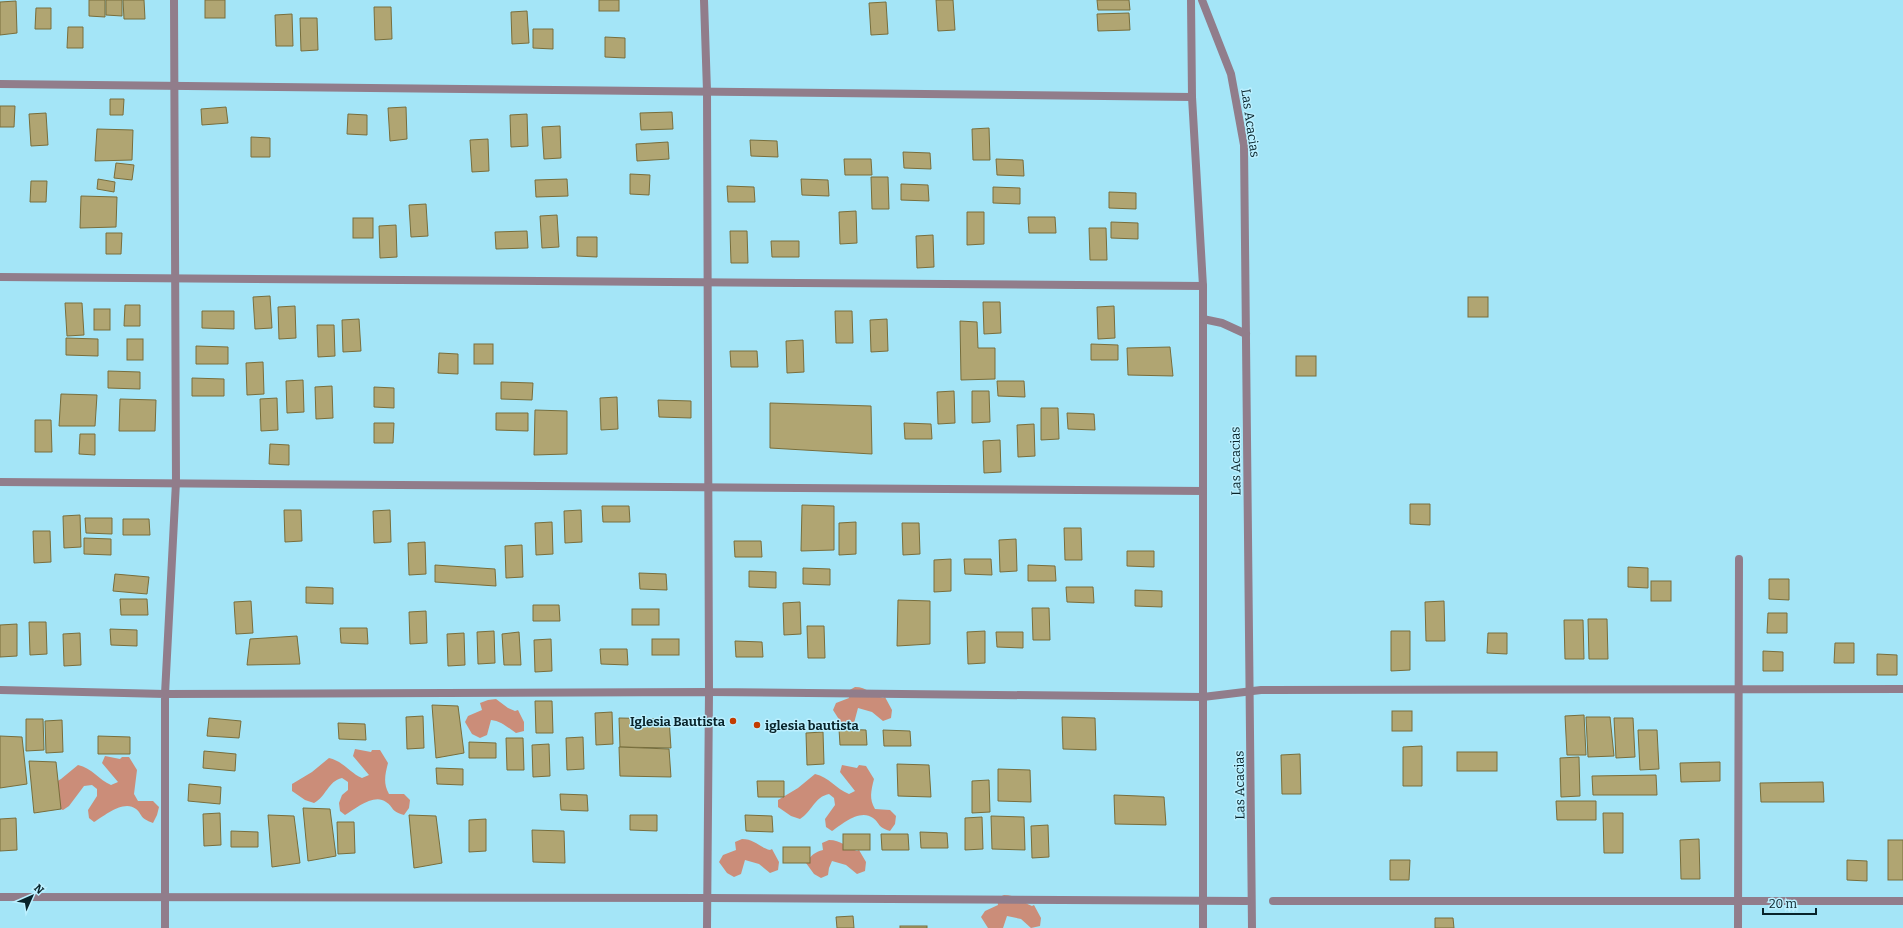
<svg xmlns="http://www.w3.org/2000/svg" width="1903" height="928" viewBox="0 0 1903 928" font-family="Bitter,serif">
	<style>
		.forest { fill: #cb8d79 }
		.building { fill: #b0a572; stroke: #786e3c }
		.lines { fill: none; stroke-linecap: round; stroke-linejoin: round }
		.street { stroke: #917d8b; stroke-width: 8 }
		.poi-dot { fill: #c33c01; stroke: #bcf0ff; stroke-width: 1.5 }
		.labels { text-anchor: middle; stroke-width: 3; stroke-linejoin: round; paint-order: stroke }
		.street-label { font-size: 13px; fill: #08232a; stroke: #bcf0ff }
		.poi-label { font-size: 13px; font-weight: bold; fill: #08232a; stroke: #bcf0ff; text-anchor: end }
	</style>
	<rect width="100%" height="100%" fill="#a4e5f7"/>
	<g class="forest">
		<path d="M855,687C867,687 872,695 883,698L885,697L892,710L891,718L883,721L872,712L858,708L854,723L847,725L840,721L833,710L836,703L849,698L848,691Z"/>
		<path d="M496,699L508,708L515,711L518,710L524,722V731L516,733C507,727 501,721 491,720L487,735L480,738L472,734L465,722L468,716L482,710L480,703L488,700Z"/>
		<path d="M355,749L371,752L372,750H380L388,763C385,775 383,783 389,794H404L410,800L409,808L404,815C390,811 394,807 386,802C374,793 355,809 345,815L340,811L339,803L342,795L348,790V782L342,778C328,781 326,797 314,803L305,800L292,791V784L312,772L329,758C343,761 350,773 362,778L369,775L353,756Z"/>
		<path d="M105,756L120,759L122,757H129L137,770L134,794L138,801H153L159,807L157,815L153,823C139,818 143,815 136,809C124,799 104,816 94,822L89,818L88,810L97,796V789L92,785L84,786L69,806L63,810L54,807L41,791L61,779L78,765C92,768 99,780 111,785L118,782L102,763Z"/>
		<path d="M842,765L857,768L859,765L866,766L874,779C871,791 869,799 875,809L890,810L896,816L895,824L890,831C877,827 880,823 873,818C860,808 841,825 832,831L826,827L825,819L835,805L834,798L829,794C814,797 812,812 800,819L791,816L778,807V800L798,788L815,774C829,777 836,789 849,794L855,791L840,772Z"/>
		<path d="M742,839C754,839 759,847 770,850L772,849L779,862L778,870L770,873L759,864L745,860L741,874L734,877L727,873L719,862L723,855L736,850L735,842Z"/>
		<path d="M829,840C841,840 846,847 857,851L859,850L866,862L865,871L857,874L846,865L832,861L829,868L828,875L821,878L814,874L806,863C811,855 815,852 823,850L822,843Z"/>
		<path d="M1004,895C1016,895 1021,902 1032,906L1034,905L1041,918L1040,926L1031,928L1021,919L1007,916L1003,928H988L981,917L985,911L998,905L997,898Z"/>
	</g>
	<g class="building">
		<path d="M89,0H105V17L89,16Z"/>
		<path d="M106,0H122V16L106,15Z"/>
		<path d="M123,0H144L145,19H124Z"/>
		<rect x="205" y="0" width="20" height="18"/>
		<rect x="599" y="0" width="20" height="11"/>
		<path d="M936,0H953L955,30L938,31Z"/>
		<path d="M1097,0H1129L1130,10H1098Z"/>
		<path d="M16,1L17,33L0,35V2Z"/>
		<path d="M886,2L888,34L871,35L869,3Z"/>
		<path d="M374,7H391L392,39L375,40Z"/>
		<path d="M36,8H51V29H35Z"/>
		<path d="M527,11L529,43L512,44L511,12Z"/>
		<path d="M1129,13L1130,30L1098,31L1097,14Z"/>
		<path d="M292,14L293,46H276L275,15Z"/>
		<path d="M300,18H317L318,50L301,51Z"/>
		<path d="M68,27H83V48H67Z"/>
		<path d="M533,29H553V49L533,48Z"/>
		<path d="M605,37L625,38V58L605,57Z"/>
		<path d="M110,99H124L123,115H110Z"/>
		<path d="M0,106H15L14,127H0Z"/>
		<path d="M226,107L228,123L202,125L201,109Z"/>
		<path d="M406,107L407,139L390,141L388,108Z"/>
		<path d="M672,112L673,129L641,130L640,113Z"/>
		<path d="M46,113L48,145L31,146L29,114Z"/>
		<path d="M348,114L367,115V135L347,134Z"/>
		<path d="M527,114L528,146L511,147L510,115Z"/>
		<path d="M560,126L561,158L544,159L542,127Z"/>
		<path d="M989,128L990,160H973L972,129Z"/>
		<path d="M97,129L133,130L132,160L95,161Z"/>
		<path d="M251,137L270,138V157H251Z"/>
		<path d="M488,139L489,171L472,172L470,140Z"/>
		<path d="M750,140L777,141L778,157L751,156Z"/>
		<path d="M668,142L669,159L637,161L636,144Z"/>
		<path d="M903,152L930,153L931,169L904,168Z"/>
		<path d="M844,159H871L872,175H845Z"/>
		<path d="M996,159L1023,160L1024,176L997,175Z"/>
		<path d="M116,163L134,165L132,180L114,178Z"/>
		<path d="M630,174L650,175L649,195L630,194Z"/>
		<path d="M871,177H888L889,209H872Z"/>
		<path d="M98,179L115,182L114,192L97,189Z"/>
		<path d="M567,179L568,196L536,197L535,180Z"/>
		<path d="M801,179L828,180L829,196L802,195Z"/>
		<path d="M31,181H47L46,202H30Z"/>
		<path d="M901,184L928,185L929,201L901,200Z"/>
		<path d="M727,186L754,187L755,202H728Z"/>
		<path d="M993,187L1020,188V204L993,203Z"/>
		<path d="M1109,192L1136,193V209L1109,208Z"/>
		<path d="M81,196L117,197L116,227L80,228Z"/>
		<path d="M426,204L428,236L411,237L409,205Z"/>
		<path d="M856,211L857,243L840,244L839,212Z"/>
		<path d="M967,212H984V244L967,245Z"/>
		<path d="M557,215L559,247L542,248L540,216Z"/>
		<path d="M1028,217H1055L1056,233H1029Z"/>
		<rect x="353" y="218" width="20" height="20"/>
		<path d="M1111,222L1138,223V239L1111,238Z"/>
		<path d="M396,225L397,257L380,258L379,226Z"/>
		<path d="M1089,228H1106L1107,260H1090Z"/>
		<path d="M527,231L528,248L496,249L495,232Z"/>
		<path d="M730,231H747L748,263H731Z"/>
		<path d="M106,233H122L121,254H106Z"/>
		<path d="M933,235L934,267L917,268L916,236Z"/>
		<path d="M577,237H597V257L577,256Z"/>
		<path d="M771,241H799V257H772Z"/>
		<path d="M270,296L272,328L255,329L253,297Z"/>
		<rect x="1468" y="297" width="20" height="20"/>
		<path d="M983,302H1000L1001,333L984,334Z"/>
		<path d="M65,303H82L84,335L67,336Z"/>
		<path d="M125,305H140V326H124Z"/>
		<path d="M295,306L296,338L279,339L278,307Z"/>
		<path d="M1114,306L1115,338L1098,339L1097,307Z"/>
		<rect x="94" y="309" width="16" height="21"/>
		<path d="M202,311H234V329L202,328Z"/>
		<path d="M835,311H852L853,343H836Z"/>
		<path d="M359,319L361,351L343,352L342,320Z"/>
		<path d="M887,319L888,351L871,352L870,320Z"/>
		<path d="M960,321L977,322L978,348H995V379L961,380Z"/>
		<path d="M317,325H334L335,356L318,357Z"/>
		<path d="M66,338L98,339V356L66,355Z"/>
		<rect x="127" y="339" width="16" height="21"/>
		<path d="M803,340L804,372L787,373L786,341Z"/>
		<rect x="474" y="344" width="19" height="20"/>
		<path d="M1091,344L1118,345V360H1091Z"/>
		<path d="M196,346L228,347V364H196Z"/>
		<path d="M1170,347L1173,376L1128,375L1127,348Z"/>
		<path d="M730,351H757L758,367H731Z"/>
		<path d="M439,353L458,354V374L438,373Z"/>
		<rect x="1296" y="356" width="20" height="20"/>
		<path d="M263,362L264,394L247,395L246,363Z"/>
		<path d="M108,371L140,372V389L108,388Z"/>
		<path d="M192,378L224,379V396H192Z"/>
		<path d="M303,380L304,412L287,413L286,381Z"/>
		<path d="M997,381H1024L1025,397L998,396Z"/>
		<path d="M501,382L533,383L532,400L501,399Z"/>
		<path d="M332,386L333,418L316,419L315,387Z"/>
		<path d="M374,387L394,388V408L374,407Z"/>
		<path d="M954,391L955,423L938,424L937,392Z"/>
		<path d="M972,391H989L990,422L972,423Z"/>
		<path d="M61,394L97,395L95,426H59Z"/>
		<path d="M617,397L618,429L601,430L600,398Z"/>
		<path d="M277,398L278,430L261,431L260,399Z"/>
		<path d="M120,399L156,400L155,431H119Z"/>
		<path d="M658,400L691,401V418L659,417Z"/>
		<path d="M770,403L871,406L872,454L770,448Z"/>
		<path d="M1041,408H1058L1059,439L1041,440Z"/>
		<path d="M535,410L567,411V454L534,455Z"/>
		<path d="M496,413H528V431L496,430Z"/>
		<path d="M1067,413L1094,414L1095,430L1068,429Z"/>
		<path d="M35,420H51L52,452H35Z"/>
		<path d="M374,423H394L393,443H374Z"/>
		<path d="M904,423L931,424L932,439H905Z"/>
		<path d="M1034,424L1035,456L1018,457L1017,425Z"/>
		<path d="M80,434H95V455L79,454Z"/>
		<path d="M1000,440L1001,472L984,473L983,441Z"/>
		<path d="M270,444L289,445V465L269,464Z"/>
		<path d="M1410,504H1430V525L1410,524Z"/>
		<path d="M802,505L834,506V550L801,551Z"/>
		<path d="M602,506H629L630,522H603Z"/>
		<path d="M284,510H301L302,541L285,542Z"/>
		<path d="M390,510L391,542L374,543L373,511Z"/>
		<path d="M581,510L582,542L565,543L564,511Z"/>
		<path d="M80,515L81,547L64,548L63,516Z"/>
		<path d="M85,518H112V534L86,533Z"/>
		<path d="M123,519H149L150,535H123Z"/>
		<path d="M552,522L553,554L536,555L535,523Z"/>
		<path d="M856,522V554L839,555V523Z"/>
		<path d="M902,523H919L920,554L903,555Z"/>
		<path d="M1064,528H1081L1082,560H1065Z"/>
		<path d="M33,531H50L51,562L34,563Z"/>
		<path d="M84,538L111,539V555L84,554Z"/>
		<path d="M1016,539L1017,571L1000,572L999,540Z"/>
		<path d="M734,541H761L762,557H735Z"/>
		<path d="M425,542L426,574L409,575L408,543Z"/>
		<path d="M522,545L523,577L506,578L505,546Z"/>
		<path d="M1127,551H1154V567L1127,566Z"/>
		<path d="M951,559V591L934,592V560Z"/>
		<path d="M964,559H991L992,575L965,574Z"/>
		<path d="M435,565L495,569L496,586L435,582Z"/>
		<path d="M1028,565L1055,566L1056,581H1028Z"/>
		<path d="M1628,567L1648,568V588L1628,587Z"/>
		<path d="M803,568L830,569V585L803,584Z"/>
		<path d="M749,571L776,572V588L749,587Z"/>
		<path d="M639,573L666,574L667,590L640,589Z"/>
		<path d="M115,574L149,577L147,594L113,591Z"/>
		<path d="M1769,579H1789V600L1769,599Z"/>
		<rect x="1651" y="581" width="20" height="20"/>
		<path d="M306,587L333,588V604L306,603Z"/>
		<path d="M1066,587H1093L1094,603L1067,602Z"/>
		<path d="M1135,590L1162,591V607L1135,606Z"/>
		<path d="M120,599H147L148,615H121Z"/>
		<path d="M898,600L930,601V644L897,646Z"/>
		<path d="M251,601L253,633L236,634L234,602Z"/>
		<path d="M1444,601L1445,641H1426L1425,602Z"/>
		<path d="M800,602L801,634L784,635L783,603Z"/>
		<path d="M533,605H559L560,621H533Z"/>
		<path d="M1032,608H1049L1050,640H1033Z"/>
		<rect x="632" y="609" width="27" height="16"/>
		<path d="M426,611L427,643L410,644L409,612Z"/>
		<path d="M1768,613H1787V633H1767Z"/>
		<path d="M1588,619H1607L1608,659H1589Z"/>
		<path d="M1564,620H1583L1584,659H1565Z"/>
		<path d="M29,622H46L47,654L30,655Z"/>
		<path d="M17,624V656L0,657V625Z"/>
		<path d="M807,626H824L825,658H808Z"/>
		<path d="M340,628H367L368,644L341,643Z"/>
		<path d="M110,629L137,630V646L111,645Z"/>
		<path d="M494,631L495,663L478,664L477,632Z"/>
		<path d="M985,631V663L968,664L967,632Z"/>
		<path d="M1391,631H1410V670L1391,671Z"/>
		<path d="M519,632L521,665H504L502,634Z"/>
		<path d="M996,632H1023V648L997,647Z"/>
		<path d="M80,633L81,665L64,666L63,634Z"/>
		<path d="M464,633L465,665L448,666L447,634Z"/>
		<path d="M1488,633H1507V654L1487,653Z"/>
		<path d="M297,636L300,664L247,665L250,639Z"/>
		<path d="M551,639L552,671L535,672L534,640Z"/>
		<rect x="652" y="639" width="27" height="16"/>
		<path d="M735,641L762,642L763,657H736Z"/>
		<path d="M1835,643H1854V663H1834Z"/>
		<path d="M600,649H627L628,665L601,664Z"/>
		<path d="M1763,651L1783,652V671H1763Z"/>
		<path d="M1877,654L1897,655V675H1877Z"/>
		<path d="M535,701H552L553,733H536Z"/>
		<path d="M432,705L458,706L464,753L436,758Z"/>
		<rect x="1392" y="711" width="20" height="20"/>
		<path d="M612,712L613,744L596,745L595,713Z"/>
		<path d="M1584,715L1586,755H1567L1565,716Z"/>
		<path d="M423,716L424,748L407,749L406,717Z"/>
		<path d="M1062,717L1095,718L1096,750L1063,749Z"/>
		<path d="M1586,717H1610L1614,756L1588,757Z"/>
		<path d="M209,718L241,721L239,738L207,736Z"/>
		<path d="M619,718L669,719L671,748L620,747Z"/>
		<path d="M1614,718H1633L1635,757L1616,758Z"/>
		<path d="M26,719H43L44,750L26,751Z"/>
		<path d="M62,720L63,752L46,753L45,721Z"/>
		<path d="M338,723L365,724L366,740L339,739Z"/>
		<path d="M839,729L866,730L867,745H840Z"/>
		<path d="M883,730L910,731L911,746H884Z"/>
		<path d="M1638,730H1657L1659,769L1640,770Z"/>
		<path d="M823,732L824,764L807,765L806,733Z"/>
		<path d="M0,736L22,737L27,784L0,788Z"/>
		<path d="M98,736L130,737V754H98Z"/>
		<path d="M583,737L584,769L567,770L566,738Z"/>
		<path d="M506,738H523L524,770H507Z"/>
		<path d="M469,742L496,743V758H469Z"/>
		<path d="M549,744L550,776L533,777L532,745Z"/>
		<path d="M1422,746V786H1403V747Z"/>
		<path d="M619,747L669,749L671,777L620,776Z"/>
		<path d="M204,751L236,754L235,771L203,768Z"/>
		<rect x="1457" y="752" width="40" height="19"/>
		<path d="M1300,754L1301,794H1282L1281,755Z"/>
		<path d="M1579,757L1580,796L1561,797L1560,758Z"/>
		<path d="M29,761L56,762L61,809L34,813Z"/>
		<path d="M1720,762V781L1681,782L1680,763Z"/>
		<path d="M897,764L929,765L931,797L898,796Z"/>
		<path d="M436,768L463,769V785L437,784Z"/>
		<path d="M998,769L1030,770L1031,802L998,801Z"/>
		<path d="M1656,775L1657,795H1593L1592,776Z"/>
		<path d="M989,780L990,812L972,813V781Z"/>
		<path d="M757,781H784V797H758Z"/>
		<path d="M1823,782L1824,802H1761L1760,783Z"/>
		<path d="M189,784L221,787L220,804L188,801Z"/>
		<path d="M560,794L587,795L588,811L561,810Z"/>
		<path d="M1114,795L1164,797L1166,825L1115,824Z"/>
		<path d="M1556,801H1596V820H1557Z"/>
		<path d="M303,808L330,809L336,856L308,861Z"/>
		<path d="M220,813L221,845L204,846L203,814Z"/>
		<path d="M1603,813H1623V853H1604Z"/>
		<path d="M268,815L294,816L300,863L272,867Z"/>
		<path d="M409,815L436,816L442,863L414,868Z"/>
		<path d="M630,815H657V831L630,830Z"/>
		<path d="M745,815L772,816L773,832L746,831Z"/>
		<path d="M991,816L1024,817L1025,850L992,849Z"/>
		<path d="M982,817L983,849L965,850V818Z"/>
		<path d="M16,818L17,850L0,851V819Z"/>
		<path d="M486,819V851L469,852V820Z"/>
		<path d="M337,822H354L355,853L338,854Z"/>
		<path d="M1048,825L1049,857L1032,858L1031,826Z"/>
		<path d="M532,830L564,831L565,863L533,862Z"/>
		<path d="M231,831L258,832V847H231Z"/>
		<path d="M920,832L947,833L948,848H921Z"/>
		<rect x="843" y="834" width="27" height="16"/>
		<path d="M881,834H908L909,850H882Z"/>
		<path d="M1699,839L1700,879H1681L1680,840Z"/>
		<rect x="1888" y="840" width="15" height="40"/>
		<rect x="783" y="847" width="27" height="16"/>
		<path d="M1390,860H1410L1409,880H1390Z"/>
		<path d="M1847,860L1867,861V881L1847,880Z"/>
		<path d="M853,916L854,928H837L836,917Z"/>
		<path d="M1435,918H1453L1454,928H1435Z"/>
		<rect x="900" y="926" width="27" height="2"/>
	</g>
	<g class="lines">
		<g class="street">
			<path d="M174,0L176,482L165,694L709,692L707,928"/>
			<path d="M704,0L707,91L709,692L1203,697L1261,690L1903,689"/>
			<path d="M1191,0L1192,97L1203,286V928"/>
			<path d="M1202,0L1231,74L1244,145L1252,928"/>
			<path d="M0,84L1192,97"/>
			<path d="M0,277L1203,286"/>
			<path d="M1203,319L1222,323L1246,334"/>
			<path d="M0,482L1203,491"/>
			<path d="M0,690L165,694V928"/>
			<path d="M0,897L708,898L1247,901"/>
			<path d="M1273,901H1903"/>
			<path d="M1738,928L1739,559"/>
		</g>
	</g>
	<g class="poi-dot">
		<circle cx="733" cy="721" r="4"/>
		<circle cx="757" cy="725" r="4"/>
	</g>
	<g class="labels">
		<g class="street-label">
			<text transform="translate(1251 123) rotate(82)" y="5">Las Acacias</text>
			<text transform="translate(1235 461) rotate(-91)" y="5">Las Acacias</text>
			<text transform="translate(1239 785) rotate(-91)" y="5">Las Acacias</text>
		</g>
		<g class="poi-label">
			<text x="725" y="726">Iglesia Bautista</text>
			<text x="765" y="730" text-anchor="start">iglesia bautista</text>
		</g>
	</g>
	<g transform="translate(32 896) rotate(45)" stroke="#bcf0ff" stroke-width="3" paint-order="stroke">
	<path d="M0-3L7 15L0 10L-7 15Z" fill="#08232a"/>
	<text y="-6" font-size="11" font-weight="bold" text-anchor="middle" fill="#08232a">N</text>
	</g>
	<path d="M1763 908v6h53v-6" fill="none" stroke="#08232a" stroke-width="2"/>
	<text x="1769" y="908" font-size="12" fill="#08232a" stroke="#bcf0ff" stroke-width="3" paint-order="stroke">20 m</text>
</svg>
